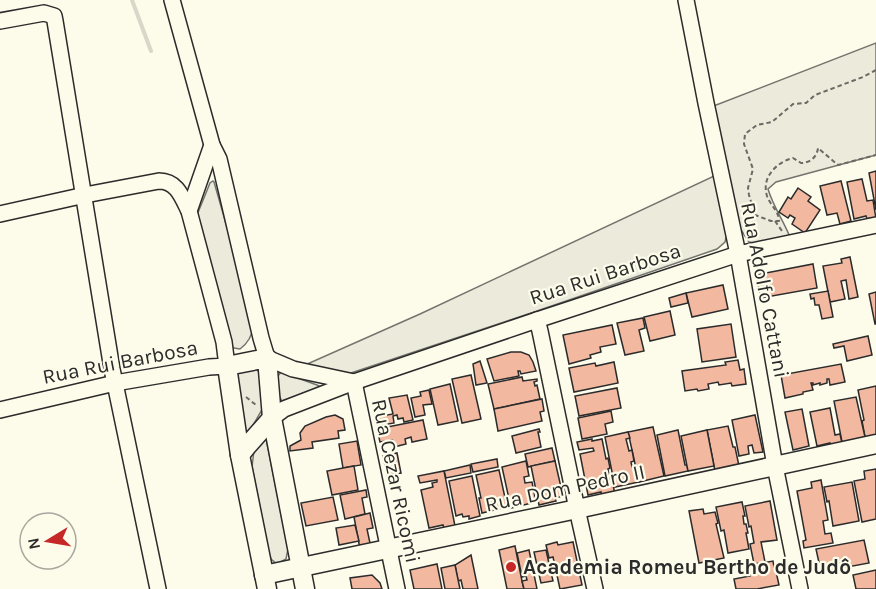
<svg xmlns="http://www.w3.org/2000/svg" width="876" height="589" viewBox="0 0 876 589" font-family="Karla,sans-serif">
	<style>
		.green { fill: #ecebdb; stroke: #74746e; stroke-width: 1.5 }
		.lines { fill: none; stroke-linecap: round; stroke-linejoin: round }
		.stream { stroke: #d8d7c9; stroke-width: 4 }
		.building { fill: #f2b8a0; stroke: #2b2b2b; stroke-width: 1.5 }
		.minor-casing { stroke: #2b2b2b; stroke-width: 18 }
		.major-casing { stroke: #2b2b2b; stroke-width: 21 }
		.path { stroke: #6a6964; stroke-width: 2; stroke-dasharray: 4.5 3; stroke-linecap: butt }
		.minor { stroke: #fdfbea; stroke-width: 15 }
		.major { stroke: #fdfbea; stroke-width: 18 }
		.poi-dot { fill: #c62828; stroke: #fdfbea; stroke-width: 2 }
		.labels { text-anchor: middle; stroke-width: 4.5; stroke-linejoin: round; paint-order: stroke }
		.street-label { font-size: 21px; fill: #2b2b2b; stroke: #fdfbea }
		.poi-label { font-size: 21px; font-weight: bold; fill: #2b2b2b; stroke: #fdfbea; text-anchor: start }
	</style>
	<rect width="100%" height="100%" fill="#fdfbea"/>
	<g class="green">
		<path d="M876,43V155L776,182L768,189C773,206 783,220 790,237L759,244L749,242L737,224L711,107Z"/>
		<path d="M714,176L727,233L725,242L717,249L540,310L348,374L305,365L420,314Z"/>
		<path d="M213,181L214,182L239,269L253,327C252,337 248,343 240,349L234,348L232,346L197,215L210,183Z"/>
		<path d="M253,366L259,372L263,408L249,432L245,435L236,375L239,370Z"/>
		<path d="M281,372L317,385L321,387L282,401L278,394V376Z"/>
		<path d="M266,438L288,549L286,559L277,564L271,559L269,553L252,467L254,450Z"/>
	</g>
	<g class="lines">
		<path class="stream" d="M132,0L151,51"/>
	</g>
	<g class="building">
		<path d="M876,171V210L869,173Z"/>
		<path d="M862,179L867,201L873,200L876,219L870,221V218L867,219L866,216L854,219L847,182Z"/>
		<path d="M841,181L851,221L840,224L837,213L827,215L820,186Z"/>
		<path d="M798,188L811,197L808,201L820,210L805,233L792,224L795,218L790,215L788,218L779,212L788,197L791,199Z"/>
		<path d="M850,257L858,297L849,299L846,280L841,281L845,299L830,302L823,266L842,263L841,259Z"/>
		<path d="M813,264L817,288L761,298L756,275Z"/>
		<path d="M723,285L728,309L692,317L686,293Z"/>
		<path d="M828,291L833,317L822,319L819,305H815L814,298L811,299L810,294Z"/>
		<path d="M876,292V324H875L869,294Z"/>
		<path d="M686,293L688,303L671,307L669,298Z"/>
		<path d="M670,311L675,335L650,341L644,317Z"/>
		<path d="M643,318L645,328L639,330L644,351L625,355L617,323Z"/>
		<path d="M731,324L736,357L702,362L697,329Z"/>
		<path d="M612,325L616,344L600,347L601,352L590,355L591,358L569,364L563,335Z"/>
		<path d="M868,336L872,355L847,361L844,346L834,348L833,344Z"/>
		<path d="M511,352H521L529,355L533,362L536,371L521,374L520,371H518L519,376L494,381L487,359Z"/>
		<path d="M738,360L740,370L744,369L746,384L732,386L731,383L719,385L718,382L708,384L709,389L698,391L697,389L685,391L682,371L726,365L725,362Z"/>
		<path d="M480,361L487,383L476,385L473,364Z"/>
		<path d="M614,362L618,383L574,392L569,368L595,363L596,366Z"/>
		<path d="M841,364L845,382L830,385L829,379H827V383L820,385V383L813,385V383H811L813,390L803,392V394L785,398L781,375Z"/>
		<path d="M471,375L481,419L462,423L452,379Z"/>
		<path d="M522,377L523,381L537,379V381L534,382L535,386L537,385L540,399L494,409L488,384Z"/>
		<path d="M450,384L458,421L438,425L430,389Z"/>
		<path d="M876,386V435L865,437L862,421L864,420L858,390Z"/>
		<path d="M617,388L621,408L579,416L575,396Z"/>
		<path d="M429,390L432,404L423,405L425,415L415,417L411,398L421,396L420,392Z"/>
		<path d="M407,395L413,420L404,422L403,418L398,419L397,415L393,416L394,423L378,426L376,417L393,414L389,398Z"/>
		<path d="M856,397L865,437L842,442L834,401Z"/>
		<path d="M542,399L544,411L540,412L542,421L498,431L494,409Z"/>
		<path d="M830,408L835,435L840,434L843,448L832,450L830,443L817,446L810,412Z"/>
		<path d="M802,409L809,446L793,450L785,412Z"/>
		<path d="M611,411L613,422L605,424L607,434L582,439L578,418Z"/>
		<path d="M335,415L343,419L345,430L338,431L339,438L312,442L313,448L290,451V446L301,440L300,433L305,426L326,417Z"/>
		<path d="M755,415L763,452L754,453L752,445L748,446L749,454L739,456L732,420Z"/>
		<path d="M423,420L427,439L412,442L411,437L405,439L406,444L394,447L392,440L380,442L377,429Z"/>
		<path d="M728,426L733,447H735L739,466L715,471L707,430Z"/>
		<path d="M653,427L664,476L639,482L628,432Z"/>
		<path d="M539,429L540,432H538L541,447L516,453L512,436Z"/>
		<path d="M678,430L685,465H687L688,471L665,476L657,435Z"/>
		<path d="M707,430L714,466L688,471L681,436Z"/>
		<path d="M628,432L630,438L626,439L629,451L632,450L634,461L631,462L632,467L635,466L639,482L615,487L605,437Z"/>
		<path d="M592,439V441L602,439L606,459L608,458L610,468L608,469L610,481L612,480L615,494L602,497L601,492L588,495L580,454L594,451L593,448L579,450L577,442Z"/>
		<path d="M357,441L361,465L343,468L339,444Z"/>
		<path d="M552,448L555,461L528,467L525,454Z"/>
		<path d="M397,453L401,473L387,475L383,456Z"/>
		<path d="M497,459L498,467L473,472L471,464Z"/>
		<path d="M526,461L529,476L524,477L525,483L532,482L536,502L511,508L502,467Z"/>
		<path d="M555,461L563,496L555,498L556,501L539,505L531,466Z"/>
		<path d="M470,465L471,473L446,478L444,471Z"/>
		<path d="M354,466L358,490L332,495L327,471Z"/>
		<path d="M876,469V519L862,522L854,481L865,479L864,471Z"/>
		<path d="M499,470L507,507L482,513L479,498H481L476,475Z"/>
		<path d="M444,471L456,531L445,533L443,525L429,528L421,490L433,487L432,483L437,482V480L420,483L418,476Z"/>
		<path d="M472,476L480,516L469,519V516L463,517L462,514L456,516L449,481Z"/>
		<path d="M821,480L828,520L823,521L825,534L831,533L833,543L804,548L803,541L806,540L797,491L812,488L811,482Z"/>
		<path d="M852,482L859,521L833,526L829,501L827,502L824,487Z"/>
		<path d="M366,490L367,497L362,498L365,514L345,519L340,495Z"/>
		<path d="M333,497L338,520L306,526L301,503Z"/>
		<path d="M770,501L777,540L761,542L765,562L754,564L750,544L754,543L751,526L749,527L745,506Z"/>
		<path d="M742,502L745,516H743L744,524H746L748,533H746L749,549L728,553L724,530L721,531L716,507Z"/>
		<path d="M703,509L704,514L715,512L718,523L716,524L724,558L699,563L689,511Z"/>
		<path d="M370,513L373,528L367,529L370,543L365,548L360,549L354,517Z"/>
		<path d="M355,525L359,541L339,545L336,528Z"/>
		<path d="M864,540L869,563L821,572L816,549Z"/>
		<path d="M557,542L558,545L573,542L582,585L560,589L553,557L549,558L546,545Z"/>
		<path d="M515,546L522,581L524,589H507L499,550Z"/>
		<path d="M529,550L537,589H524L522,581L527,580L526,576L522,577L517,553Z"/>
		<path d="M546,550L553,581L541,583L534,552Z"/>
		<path d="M471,555L478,589H463L461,580L458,581L455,565Z"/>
		<path d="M773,561L774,567H775L779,585L757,589H736L734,579L750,576L749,572L752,571L751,565Z"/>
		<path d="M437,564L442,589H414L410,570Z"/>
		<path d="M455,565L460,589H445L441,568Z"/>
		<path d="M876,570V589H856L853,575Z"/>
		<path d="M372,575L380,583L382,589H352L350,578Z"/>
	</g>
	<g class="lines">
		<defs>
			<g id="minor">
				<path d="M172,0L212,145L219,159L261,338L267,358L293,369L354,382"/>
				<path d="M686,0L706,103L738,254L775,466L800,589"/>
				<path d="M0,21L44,13L54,16L55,21L112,369L158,589"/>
				<path d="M189,211L212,145"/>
				<path d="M0,214L85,195L159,181C177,181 182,197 189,211L224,342L227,366L209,367L115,383L0,410"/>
				<path d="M537,320L540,331L577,509L595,589"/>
				<path d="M354,382L397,589"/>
				<path d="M272,418L284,409L354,382L537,320L738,254L876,225"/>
			</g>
			<g id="major">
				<path d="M240,455L248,445L272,418"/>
				<path d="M264,575L577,509L876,444"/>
				<path d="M267,589L240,455L227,366L267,358L272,418L305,589"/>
			</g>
		</defs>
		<use href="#minor" class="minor-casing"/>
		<use href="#major" class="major-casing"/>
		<g class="path">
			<path d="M876,70L863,77L815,95L806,103L793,104L772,122L757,125L745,134L744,144L753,169L748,188L749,195L755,215L771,221H779C779,211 770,205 767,196C761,177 777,162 793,158L801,163C810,163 817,157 818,148L838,165L876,155"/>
			<path d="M775,221L782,231"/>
			<path d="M246,397L256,405"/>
		</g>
		<use href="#minor" class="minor"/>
		<use href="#major" class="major"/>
	</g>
	<circle class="poi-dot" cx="511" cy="567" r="6"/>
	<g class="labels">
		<g class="street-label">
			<text transform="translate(605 274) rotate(-18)" y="7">Rua Rui Barbosa</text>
			<text transform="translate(765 290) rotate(79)" y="7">Rua Adolfo Cattani</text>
			<text transform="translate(120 362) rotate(-11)" y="7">Rua Rui Barbosa</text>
			<text transform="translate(396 481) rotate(78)" y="7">Rua Cezar Ricomi</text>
			<text transform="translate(565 488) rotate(-12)" y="7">Rua Dom Pedro II</text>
		</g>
		<g class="poi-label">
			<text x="523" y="574">Academia Romeu Bertho de Judô</text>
		</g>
	</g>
	<g transform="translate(48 541) rotate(259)"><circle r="28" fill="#fdfbea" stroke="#a9a89e" stroke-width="1.5"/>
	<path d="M0-4.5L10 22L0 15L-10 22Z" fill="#c62828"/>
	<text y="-9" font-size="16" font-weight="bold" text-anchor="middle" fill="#2b2b2b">N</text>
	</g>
</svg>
